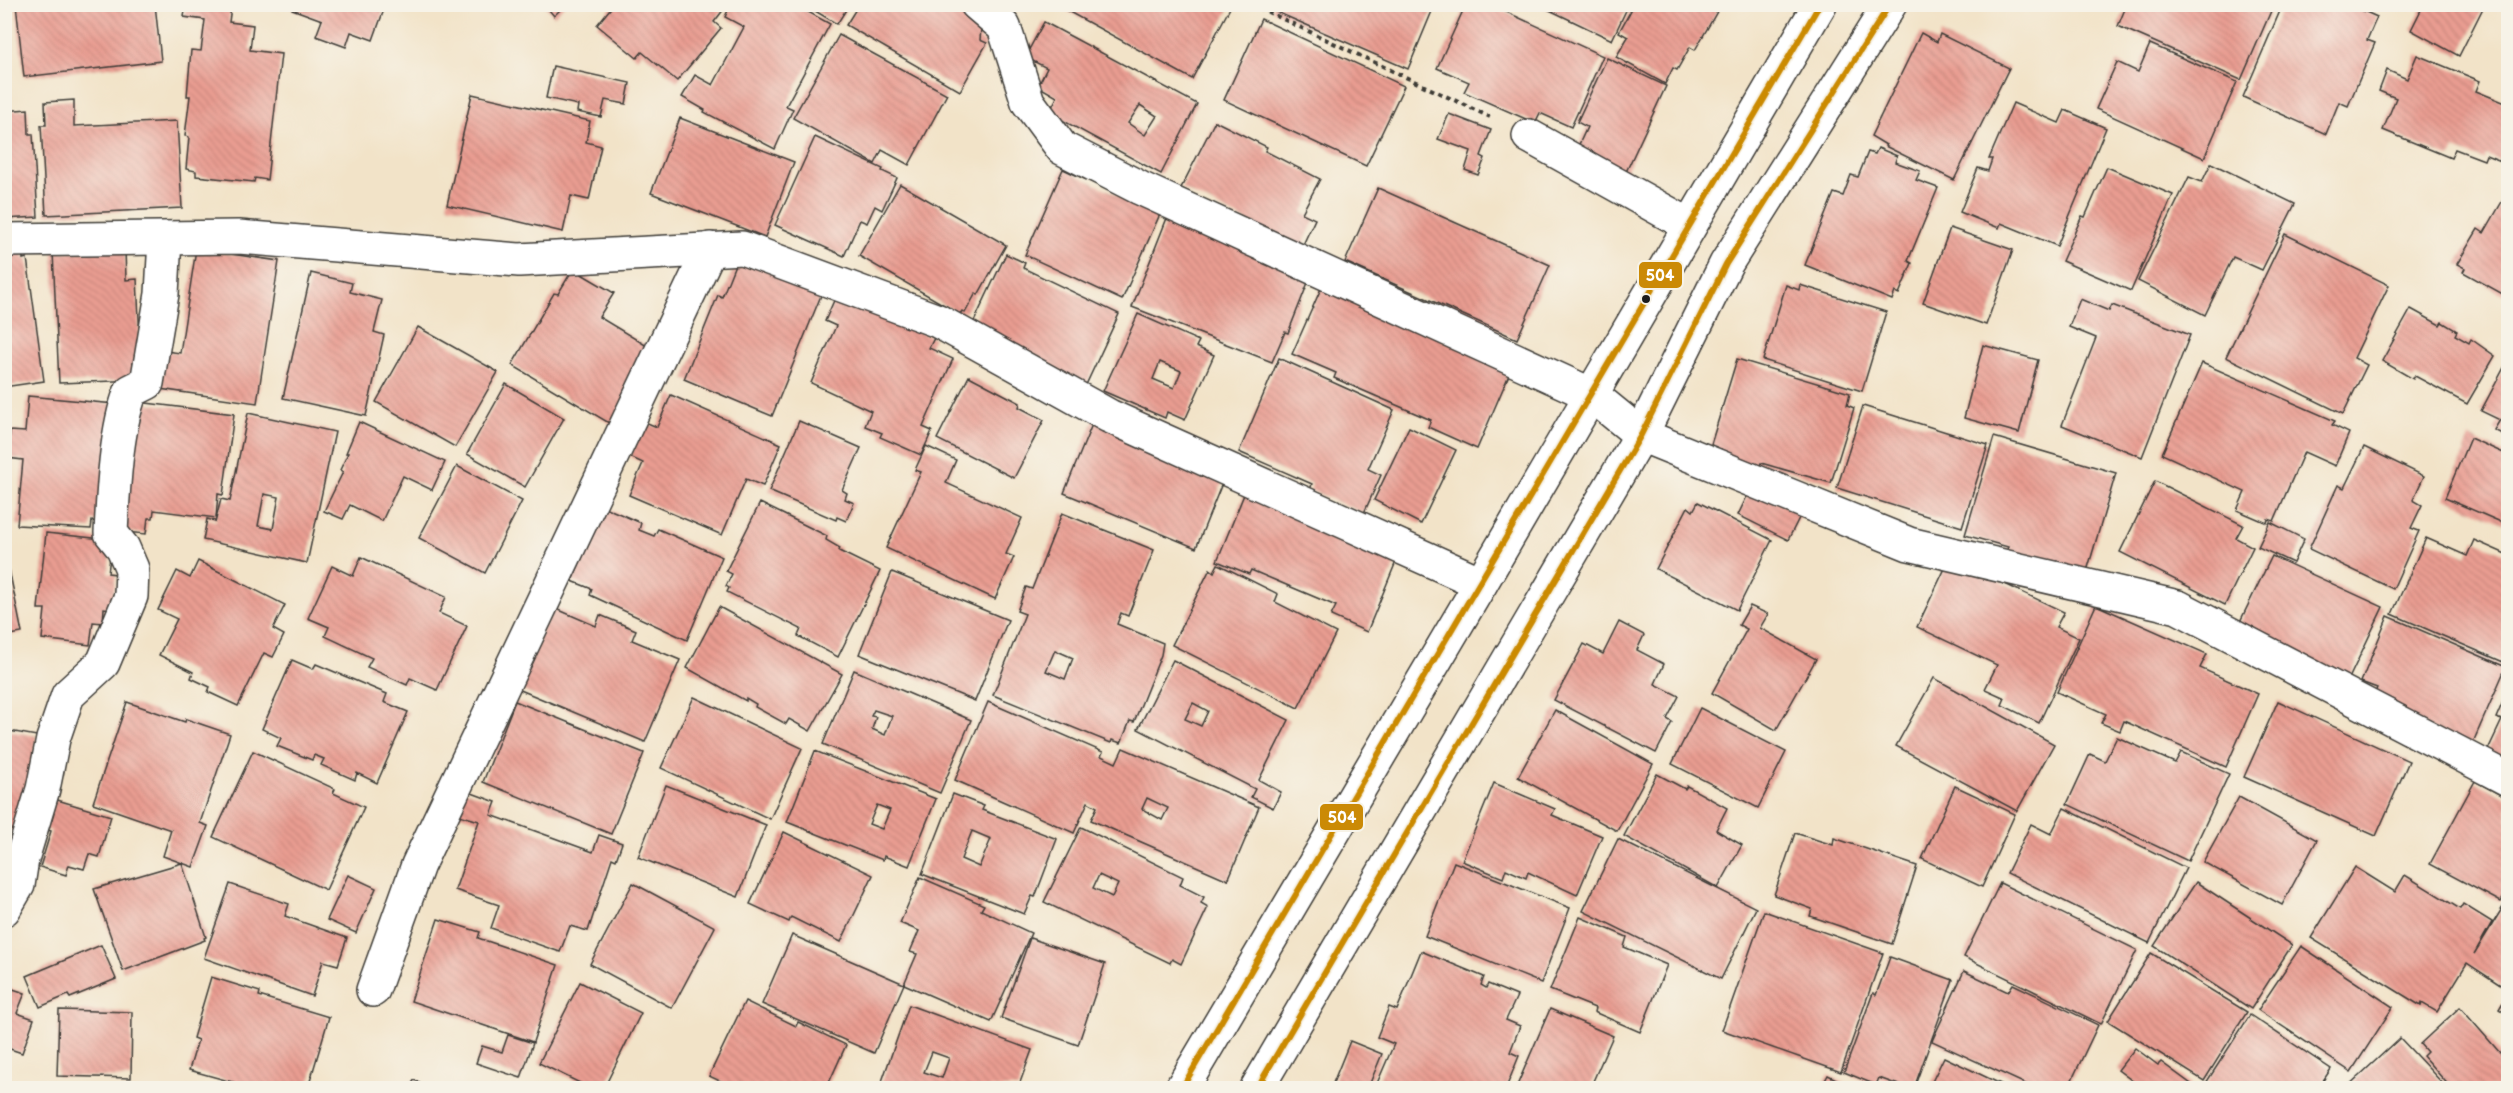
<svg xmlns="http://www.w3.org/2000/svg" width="2513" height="1093" viewBox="0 0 2513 1093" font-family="'Balsamiq Sans',sans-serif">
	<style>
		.building { fill: url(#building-back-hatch); fill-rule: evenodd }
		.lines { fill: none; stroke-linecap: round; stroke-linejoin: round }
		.minor-casing { stroke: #3c3a36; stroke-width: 36 }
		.major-casing { stroke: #3c3a36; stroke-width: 36 }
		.path { stroke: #3c3a36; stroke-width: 4; stroke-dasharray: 4.5 4.5; stroke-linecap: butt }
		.minor { stroke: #fff; stroke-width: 33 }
		.major { stroke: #fff; stroke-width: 33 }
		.bus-1-casing { stroke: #f7f3e8; stroke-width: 10 }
		.bus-1 { stroke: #cb8a06; stroke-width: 6 }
		.bus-dot { fill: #1c1c1c; stroke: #f7f3e8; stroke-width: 2 }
		.line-badge { stroke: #f7f3e8; stroke-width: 2 }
		.badge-label { font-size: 16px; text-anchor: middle; font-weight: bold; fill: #fff }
	</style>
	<defs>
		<pattern id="building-back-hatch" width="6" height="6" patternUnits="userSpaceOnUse" patternTransform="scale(1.5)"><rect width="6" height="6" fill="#e99c91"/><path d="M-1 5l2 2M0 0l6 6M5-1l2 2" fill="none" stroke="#c7867c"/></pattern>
	</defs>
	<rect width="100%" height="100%" fill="#f7f3e8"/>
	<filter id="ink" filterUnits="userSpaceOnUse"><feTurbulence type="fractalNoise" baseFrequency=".0167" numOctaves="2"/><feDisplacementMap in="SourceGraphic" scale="12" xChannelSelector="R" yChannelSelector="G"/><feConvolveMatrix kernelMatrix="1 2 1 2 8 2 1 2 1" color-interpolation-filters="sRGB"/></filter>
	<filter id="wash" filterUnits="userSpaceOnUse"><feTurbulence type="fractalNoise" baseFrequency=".008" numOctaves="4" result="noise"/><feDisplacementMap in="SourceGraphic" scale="24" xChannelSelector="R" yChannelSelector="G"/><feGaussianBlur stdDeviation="1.35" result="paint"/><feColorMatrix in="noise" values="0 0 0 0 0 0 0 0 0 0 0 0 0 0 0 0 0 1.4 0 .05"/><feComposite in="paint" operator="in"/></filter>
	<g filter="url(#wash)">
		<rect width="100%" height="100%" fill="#f2e3c8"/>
		<g id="blocks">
			<g class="building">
				<path d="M16,4H155L161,61L24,77Z"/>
				<path d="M186,4L231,7L229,22L253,25L250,50L281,54L267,180L255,178L254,182L196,176V171L186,169L189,137L185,136L190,96H187L191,50L201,51L205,20L184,17Z"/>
				<path d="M294,4H386L373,40L351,32L346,47L316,36L322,20L292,9Z"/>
				<path d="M544,4H566L554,16Z"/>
				<path d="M614,4H728L714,22L721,28L677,81L642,52L637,58L597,25Z"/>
				<path d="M731,4H794L830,24L786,106L793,109L775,149L704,112L705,110L682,97L695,75L713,85L744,27L725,17Z"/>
				<path d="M859,4H960L971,11L981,28L980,40L987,43L960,91L846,25Z"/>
				<path d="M1062,4H1232L1192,79L1060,7Z"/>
				<path d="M1274,4H1435L1408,69L1272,10Z"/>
				<path d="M1466,4H1489L1603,56L1571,127L1540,113L1535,123L1464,92L1469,82L1437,68Z"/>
				<path d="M1537,4H1629L1612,40Z"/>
				<path d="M2127,4H2274L2241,80L2118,26Z"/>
				<path d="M2283,4H2348L2377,17L2367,40L2375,43L2348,106L2339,102L2326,134L2243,97Z"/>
				<path d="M2424,4H2485L2459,56L2411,30Z"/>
				<path d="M805,5H849L837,24Z"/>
				<path d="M1634,5H1713L1719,8L1695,50L1690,47L1677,70L1673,68L1665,84L1616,57L1628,37L1619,32Z"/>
				<path d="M1261,19L1404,86L1366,166L1224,100Z"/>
				<path d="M1044,22L1197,104L1161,174L1049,113L1057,97L1038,86L1047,68L1025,57ZM1140,105L1157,116L1145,135L1128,123Z"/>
				<path d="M1921,33L1937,42L1940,34L2009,68L1954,180L1885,146L1886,145L1871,136Z"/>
				<path d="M839,35L947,94L909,165L882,150L875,164L793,118Z"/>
				<path d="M2150,44L2237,82L2204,158L2096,109L2117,62L2138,72Z"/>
				<path d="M2417,55L2480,81L2476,91L2508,104V157L2506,163L2486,155L2484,160L2455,149L2451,158L2383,130L2396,98L2379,91L2387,70L2407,79Z"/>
				<path d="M1607,58L1666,86L1625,174L1576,151L1587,127L1577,122Z"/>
				<path d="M553,66L630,83L626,104L605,100L601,117L577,112L578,105L546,98Z"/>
				<path d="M472,94L590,121L586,142L601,146L589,200L571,196L563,232L447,205Z"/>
				<path d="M74,100V126L177,121L182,208L46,215L41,125H46L45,102Z"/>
				<path d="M2013,103L2059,123L2065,110L2106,128L2057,246L2001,223L1999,228L1960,212L1978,168L1988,171L1992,159H1989Z"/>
				<path d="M28,109L29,134H33L38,217L4,219V111Z"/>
				<path d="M1449,114L1491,130L1481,156L1485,158L1478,175L1465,170L1471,151L1438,139Z"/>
				<path d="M680,118L794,162L765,237L651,193Z"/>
				<path d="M1215,121L1267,147L1265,151L1320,179L1302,213L1315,219L1301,249L1181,188Z"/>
				<path d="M815,137L883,169L882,171L897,178L882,210L875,206L867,223L860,220L844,256L775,225Z"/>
				<path d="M1878,148L1897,156L1895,162L1920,171L1916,180L1938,188L1908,261L1912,263L1899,294L1895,292L1892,300L1805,265L1834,193L1843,196L1851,175L1858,177L1868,152L1875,154Z"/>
				<path d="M2211,163L2295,204L2262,270L2233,257L2205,315L2138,281L2189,177L2202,182Z"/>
				<path d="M2107,167L2173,195L2131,291L2062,261L2082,216L2085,217Z"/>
				<path d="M1063,169L1160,214L1122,300L1025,255Z"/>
				<path d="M900,184L1006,245L978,295L976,293L965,313L962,311L960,314L859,256Z"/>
				<path d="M1378,188L1550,265L1517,339L1345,262Z"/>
				<path d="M2503,200L2508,203V297L2463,272L2465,268L2457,264L2478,229L2484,233Z"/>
				<path d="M1167,218L1311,275L1288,333L1285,332L1272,362L1132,307Z"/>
				<path d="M1950,228L2013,250L1986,325L1923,303Z"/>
				<path d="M2285,234L2389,285L2354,358L2367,365L2343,414L2226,357Z"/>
				<path d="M125,249L126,280L137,279L142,380L59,383L53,252Z"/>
				<path d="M196,249L279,261L257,403L160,389L166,351L180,353Z"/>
				<path d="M22,251L23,259L27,258L44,381L4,387V253Z"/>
				<path d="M1006,254L1025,263L1023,268L1119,314L1085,387L971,328Z"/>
				<path d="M738,257L822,293L772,416L684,379L718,295L722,297Z"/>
				<path d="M573,269L614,293L599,317L657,352L614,426L512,365L554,293L558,294Z"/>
				<path d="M311,273L352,283L350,292L382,300L374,332L384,335L366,416L283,398Z"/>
				<path d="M1323,284L1511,370L1477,449L1428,427L1431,420L1334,378L1336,373L1292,354Z"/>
				<path d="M1786,285L1799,290L1800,285L1886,312L1862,391L1763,360Z"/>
				<path d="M839,289L913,323L911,328L934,338L929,348L953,359L923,427L932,431L921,455L880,437L882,433L865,426L871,411L811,383L836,326L825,321Z"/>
				<path d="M2080,299L2109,311L2112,305L2190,335L2142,457L2062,425L2096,338L2069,327Z"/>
				<path d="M2411,309L2440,325L2442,322L2457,331L2455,335L2469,343L2471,339L2495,356L2467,404L2415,376L2413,379L2382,361Z"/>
				<path d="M1138,314L1199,341L1196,347L1214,355L1185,420L1167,412L1165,418L1103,391ZM1160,362L1181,371L1174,388L1153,379Z"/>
				<path d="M418,327L498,372L455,447L376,402Z"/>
				<path d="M1983,345L2038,360L2019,433L1964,418Z"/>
				<path d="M1279,358L1394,410L1368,469L1381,475L1364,513L1310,490L1312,484L1239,452Z"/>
				<path d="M1737,359L1850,393L1847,405L1854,408L1831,483L1761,463L1759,469L1708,454Z"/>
				<path d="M2507,362L2508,363V437L2494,430L2500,420L2481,411Z"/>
				<path d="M2202,363L2335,421L2332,425L2349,433L2335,466L2304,452L2274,521L2268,519L2267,523L2237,510L2245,492L2162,454Z"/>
				<path d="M969,376L1020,403L1019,407L1044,420L1014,478L937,439Z"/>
				<path d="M506,384L564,418L525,487L467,454Z"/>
				<path d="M671,395L781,444L763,486L746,479L722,535L629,495L643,463L630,457L645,422L657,427Z"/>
				<path d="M28,396L115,404L105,522L92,521L91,529L17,525L23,460L7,458L10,431L25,432Z"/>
				<path d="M130,401L234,414L223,495L218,494L216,518L154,510L153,518H148L146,534L114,531Z"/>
				<path d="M1863,406L1988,445L1962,527L1837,488Z"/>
				<path d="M248,413L335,432L307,563L203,540L207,519L215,521V523L221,499L230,501ZM264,494L279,497L273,529L258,526Z"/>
				<path d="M1095,417L1227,471L1196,548L1064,493Z"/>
				<path d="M799,421L861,448L842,490L847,493L845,499L854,503L846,521L837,517L836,520L769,491Z"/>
				<path d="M359,422L445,462L432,490L403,476L382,521L350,505L343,519L324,511L343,472L340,470L348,453H346Z"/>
				<path d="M1409,427L1456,450L1421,524L1374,500Z"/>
				<path d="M1994,437L2116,473L2085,578L2005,559L2008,547L1965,535Z"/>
				<path d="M2470,438L2508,455V525L2445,498Z"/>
				<path d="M926,446L956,460L946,483L1022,518L1006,554L1014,557L995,599L886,548L921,472L915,470Z"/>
				<path d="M2364,447L2424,476L2413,500L2422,505L2411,528L2419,531L2393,589L2309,549L2338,485L2344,488Z"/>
				<path d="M457,466L522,501L485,573L419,538Z"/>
				<path d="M2155,481L2243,525L2236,538L2253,547L2225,605L2120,552Z"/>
				<path d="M1247,487L1400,552L1367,632L1331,616L1336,606L1251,570L1249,574L1217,561Z"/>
				<path d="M1751,488L1801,514L1788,540L1738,515Z"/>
				<path d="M1698,502L1772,540L1737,610L1656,569L1688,507L1693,511Z"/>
				<path d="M760,503L827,536L826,540L840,548L839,551L880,571L838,657L798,636L801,629L727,592L729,588L726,586L732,574L726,571Z"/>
				<path d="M604,507L641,523L639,530L654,536L658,529L722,557L687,640L590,595L592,589L572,581Z"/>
				<path d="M1062,513L1154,550L1128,616L1121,613L1117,624L1163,643L1161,655L1134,722L1130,721L1121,743L1112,740L1111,743L993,695L1025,614L1017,611L1026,587L1032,589ZM1055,650L1073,658L1065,679L1046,671Z"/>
				<path d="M2270,522L2304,539L2293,563L2258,547Z"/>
				<path d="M46,533L112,540L108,573L116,574L112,609L104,608L103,623L93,622L90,645L42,639L45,609H38Z"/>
				<path d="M2426,538L2467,556L2474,540L2508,555L2506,574L2508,575V664L2392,614Z"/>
				<path d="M6,554L22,633L4,636V555Z"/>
				<path d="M2272,556L2383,607L2345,687L2234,634Z"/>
				<path d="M361,557L446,597L439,613L467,626L437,690L410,678L407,685L367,667L372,658L325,636L329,627L308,618L332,566L353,576Z"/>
				<path d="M1950,558L2064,612L2056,627L2079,638L2039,723L2002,705L2005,698L1985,689L1997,665L1917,627Z"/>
				<path d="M198,561L285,605L273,629L284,635L273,657L264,653L238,706L208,692L210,687L191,678L193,672L159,655L177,619L158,610L177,571L190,578Z"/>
				<path d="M1218,564L1278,594L1275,602L1336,633L1298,708L1172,645L1210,569L1214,572Z"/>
				<path d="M892,572L1008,620L975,701L859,654Z"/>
				<path d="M2096,605L2207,654L2200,668L2258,694L2226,767L2124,721L2120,731L2101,723L2106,714L2057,692Z"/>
				<path d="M1750,606L1768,614L1760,628L1816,659L1776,730L1712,693L1747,629L1739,625Z"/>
				<path d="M552,607L596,626L600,615L636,630L632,640L680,660L645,742L518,689Z"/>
				<path d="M719,607L842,674L810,731L789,719L786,724L755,707L756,704L746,698V701L687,668Z"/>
				<path d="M2388,616L2506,667L2471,747L2371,703L2377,688L2361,682Z"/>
				<path d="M1619,622L1644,635L1637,650L1664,664L1655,684L1679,696L1667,719L1672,722L1656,753L1554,700L1584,644L1603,654Z"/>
				<path d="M292,660L313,669L316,664L387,694L384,702L408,712L377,783L357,773L355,780L321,765L324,759L314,755L312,760L277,746L281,738L262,729Z"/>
				<path d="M1173,660L1289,720L1259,780L1281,792L1273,808L1251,797L1255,789L1138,729ZM1193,703L1208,711L1201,726L1185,719Z"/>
				<path d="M854,670L971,720L940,793L823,744ZM874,710L892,716L885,735L872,729L876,717L871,716Z"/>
				<path d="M1934,678L2054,744L2017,811L1896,746Z"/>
				<path d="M2508,690V773L2486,754L2502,720L2496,718Z"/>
				<path d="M694,697L802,748L770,819L661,768Z"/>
				<path d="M515,701L644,753L611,834L483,782Z"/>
				<path d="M2278,701L2409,761L2376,836L2244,777Z"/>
				<path d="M127,702L185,722L186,719L230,734L200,823L208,826L193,867L163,856L171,830L93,803Z"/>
				<path d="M988,702L1103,752L1101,756L1116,763L1123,748L1259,807L1228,880L1091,820L1097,807L1088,802L1074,833L955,780ZM1147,798L1168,808L1162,820L1142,809Z"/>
				<path d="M1700,708L1786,752L1758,808L1672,764Z"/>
				<path d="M1555,710L1653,764L1617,831L1518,777Z"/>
				<path d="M4,730L37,736L19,831L4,829Z"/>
				<path d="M2117,737L2175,763L2181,752L2229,774L2188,861L2067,804L2090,754L2105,761Z"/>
				<path d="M253,751L335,789L333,793L364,807L326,890L213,837Z"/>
				<path d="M815,751L936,799L909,866L884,856L883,860L787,822ZM877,805L890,810L882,829L869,824Z"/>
				<path d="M1657,774L1685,789L1687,786L1727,808L1716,830L1742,845L1718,888L1624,836Z"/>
				<path d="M2475,781L2508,799V889L2501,902L2430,864Z"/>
				<path d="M1494,783L1555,809L1552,815L1602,836L1577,895L1528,872L1526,878L1506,869L1503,878L1462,861Z"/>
				<path d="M666,785L766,825L738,897L638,857Z"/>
				<path d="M1955,786L2015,814L1982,887L1922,859Z"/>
				<path d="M461,789L496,802L491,815L593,852L599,835L622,843L616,860L612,858L588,931L570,926L560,952L491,928L499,905L455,890L479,821L453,813Z"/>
				<path d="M953,794L984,806L982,810L1057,839L1035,897L1032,896L1024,914L922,874ZM972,831L991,839L979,867L961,859Z"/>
				<path d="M2239,797L2317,840L2282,905L2203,862Z"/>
				<path d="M54,799L111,816L99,857L89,854L84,869L69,865L66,875L40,867L51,831L45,829Z"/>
				<path d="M2064,808L2186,868L2149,943L2007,873L2031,824L2051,834Z"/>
				<path d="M1081,827L1183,877L1180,885L1204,897L1201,903L1208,907L1181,964L1172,959L1170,963L1044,902ZM1099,875L1118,884L1112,897L1093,888Z"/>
				<path d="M784,832L873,875L841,942L791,917L789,922L750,904Z"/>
				<path d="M1795,833L1833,845L1834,838L1917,866L1892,944L1810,916L1812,909L1774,895Z"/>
				<path d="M1618,839L1756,908L1721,979L1583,911Z"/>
				<path d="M1454,862L1570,908L1541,983L1425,936Z"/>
				<path d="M182,863L206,937L204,938L205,940L123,971L94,889Z"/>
				<path d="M2355,867L2395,892L2405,875L2460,909L2463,904L2492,922L2474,954L2508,899V990L2467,963L2437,1012L2422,1003L2421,1006L2311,938Z"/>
				<path d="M348,875L376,888L356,933L327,920Z"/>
				<path d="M920,877L984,905L981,910L1031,933L991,1022L904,984L917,954L910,952L919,931L900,923Z"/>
				<path d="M2196,882L2292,945L2251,1009L2154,946Z"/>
				<path d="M633,883L715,927L672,1008L590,964Z"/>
				<path d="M2000,883L2137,950L2101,1024L1964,957Z"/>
				<path d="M230,884L289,904L285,916L347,938L338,965L323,961L312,996L204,958Z"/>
				<path d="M1764,911L1883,953L1841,1072L1722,1030Z"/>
				<path d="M1580,917L1627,937L1624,947L1667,965L1640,1032L1594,1012L1595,1008L1550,990Z"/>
				<path d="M438,919L480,932L478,938L558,965L533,1042L411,1001Z"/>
				<path d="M792,935L904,984L874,1053L762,1004Z"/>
				<path d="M1030,938L1105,964L1078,1045L1001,1018Z"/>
				<path d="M101,945L116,979L70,998L68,995L40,1007L27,976Z"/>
				<path d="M2301,946L2393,1007L2351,1072L2258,1010Z"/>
				<path d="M1421,951L1484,977L1481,985L1486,988L1488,984L1517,996L1506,1020L1520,1026L1510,1052L1519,1056L1506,1088H1375L1394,1044L1377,1037L1389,1007L1397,1010Z"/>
				<path d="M2151,953L2247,1012L2204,1081L2108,1021Z"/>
				<path d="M1890,957L1953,980L1914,1088H1907L1879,1078L1876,1085L1844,1072L1873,993L1876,995Z"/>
				<path d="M1964,971L2008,992L2013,984L2098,1025L2068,1088H2034L1932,1041Z"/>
				<path d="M211,977L260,992L259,996L329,1017L308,1088H254L189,1070L198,1040L193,1038Z"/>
				<path d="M580,982L641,1013L604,1088H590L539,1063Z"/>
				<path d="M4,986L25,993L17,1013L34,1019L22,1053L4,1047Z"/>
				<path d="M2508,994V1015L2499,1009Z"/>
				<path d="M745,1001L796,1026L798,1022L846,1045L827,1087L749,1088L742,1085L740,1088H735L709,1076Z"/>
				<path d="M909,1005L1032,1050L1018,1088H885L880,1087ZM932,1052L949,1058L942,1078L924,1072Z"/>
				<path d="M2460,1007L2508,1062V1084L2503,1088H2451L2423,1056L2427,1052L2420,1044Z"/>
				<path d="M1550,1009L1613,1036L1590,1088H1516Z"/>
				<path d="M59,1010L132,1012L131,1078L57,1076Z"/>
				<path d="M2250,1015L2331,1069L2318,1088H2214L2206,1083Z"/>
				<path d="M508,1035L533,1043L521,1078L476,1063L482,1046L502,1052Z"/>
				<path d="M2400,1038L2447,1088H2346Z"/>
				<path d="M1350,1041L1382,1054L1368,1088H1331Z"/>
				<path d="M2135,1048L2158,1065L2161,1062L2191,1084L2188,1088H2142L2118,1070Z"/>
				<path d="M1944,1057L2009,1088H1929Z"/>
				<path d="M1828,1075L1854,1088H1821Z"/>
				<path d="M414,1080L432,1088H410Z"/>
			</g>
		</g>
	</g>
	<g filter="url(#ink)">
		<use href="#blocks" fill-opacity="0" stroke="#3c3a36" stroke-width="1.5"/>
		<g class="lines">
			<defs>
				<g id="minor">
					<path d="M977,4L1004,27L1028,102L1062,148L1140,188L1592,395L1641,435L1909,544L2178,607L2508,779"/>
					<path d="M1529,136L1689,225"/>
					<path d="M4,240L239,237L519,260L742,248L938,321L1109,416L1481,583"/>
					<path d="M4,909L18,885L22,859L43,789L53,739L68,695L103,663L131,596L132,569L123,548L111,533C113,492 116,428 131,391L147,383L162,294L165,239"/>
					<path d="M373,990L418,865L710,249"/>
				</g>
				<g id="major">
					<path d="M1182,1088L1481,583L1820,4"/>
					<path d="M1257,1088L1641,435L1726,264L1890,4"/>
				</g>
			</defs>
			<use href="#minor" class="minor-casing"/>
			<use href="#major" class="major-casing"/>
			<path class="path" d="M1251,4L1490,117"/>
			<use href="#minor" class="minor"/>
			<use href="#major" class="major"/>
			<defs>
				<g id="bus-1">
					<path d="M1182,1088L1820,4"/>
					<path d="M1257,1088L1641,435L1726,264L1890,4"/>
				</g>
			</defs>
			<use href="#bus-1" class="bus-1-casing"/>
			<use href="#bus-1" class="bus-1"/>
		</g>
	</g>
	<circle class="bus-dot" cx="1646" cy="299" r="5"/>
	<g class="line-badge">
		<rect x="1638" y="261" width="45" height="28" rx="6" fill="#cb8a06"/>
		<rect x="1319" y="803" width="45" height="28" rx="6" fill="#cb8a06"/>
	</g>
	<g class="badge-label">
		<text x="1660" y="281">504</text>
		<text x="1342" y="823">504</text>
	</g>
	<rect width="2513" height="1093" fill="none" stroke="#f7f3e8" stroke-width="24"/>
</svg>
